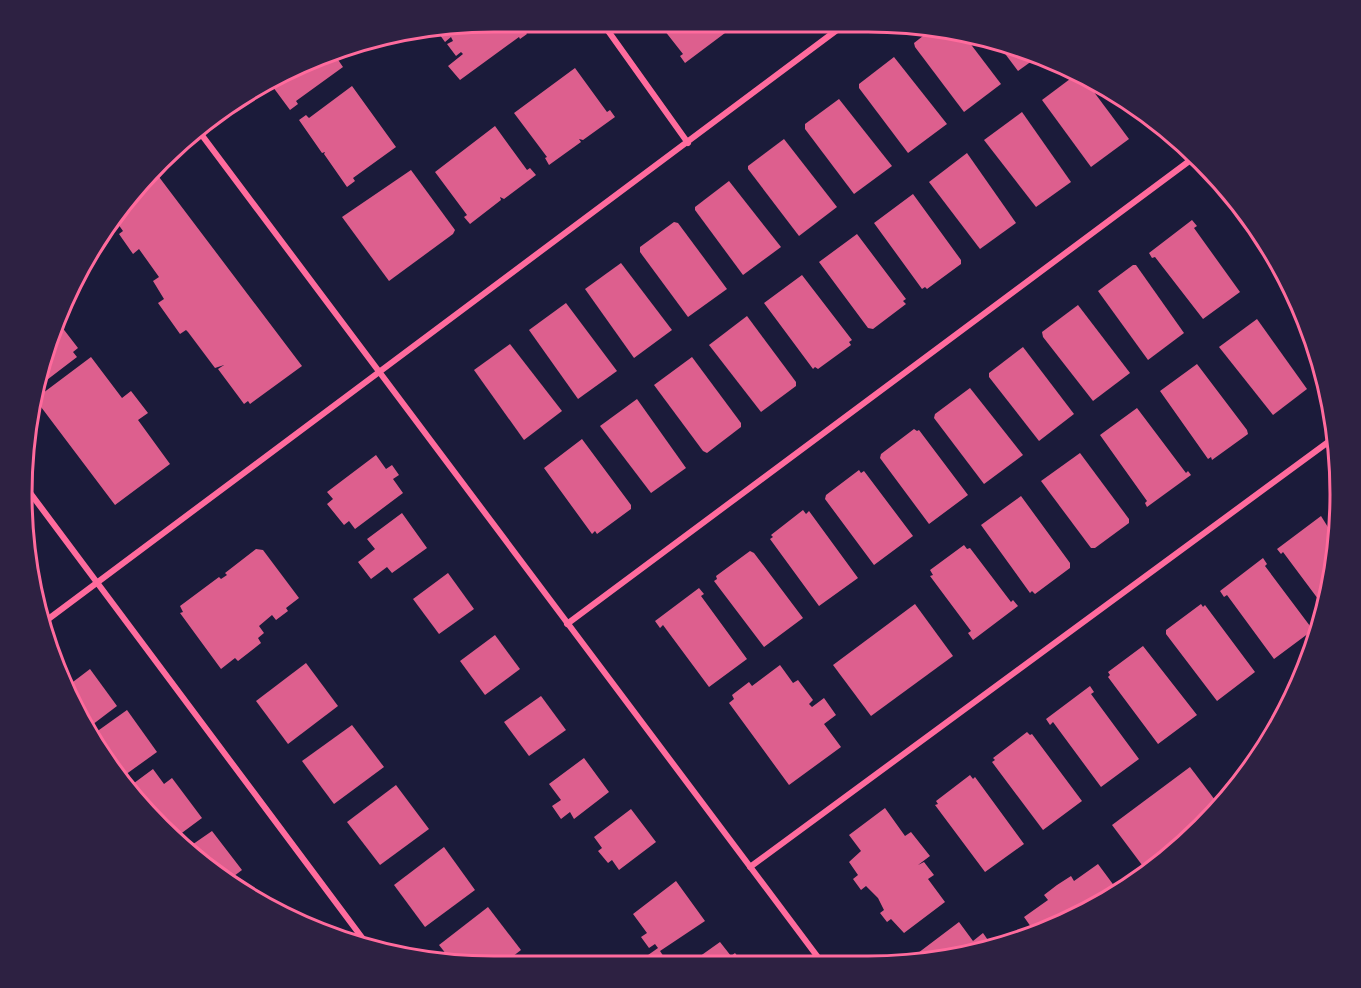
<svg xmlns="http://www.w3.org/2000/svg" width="1361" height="988" viewBox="0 0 1361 988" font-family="'Fira Sans',sans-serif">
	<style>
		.building { fill: #dd5f8e }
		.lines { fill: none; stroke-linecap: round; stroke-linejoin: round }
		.minor { stroke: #ff6b9d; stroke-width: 6 }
		.rim { fill: none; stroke: #ff6b9d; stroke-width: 3 }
	</style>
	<rect width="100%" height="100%" fill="#1b1b3a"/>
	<g class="building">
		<path d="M494,21H518L527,34L520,39L519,37L460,80L448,66L463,54L461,52L456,56L447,44L453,41L451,37L445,42L437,31Z"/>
		<path d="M657,21H741L685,63L680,56L683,54Z"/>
		<path d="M932,29L963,34L1001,84L964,112L915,47L914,43Z"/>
		<path d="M994,39L1036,58L1018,71Z"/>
		<path d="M334,54L343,67L296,101L298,104L290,110L270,83Z"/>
		<path d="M894,57L947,124L908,153L859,88V84Z"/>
		<path d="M575,68L607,112L610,110L615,117L583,140L579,139L581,142L549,165L545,158L547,157L514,113Z"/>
		<path d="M1074,76L1085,80L1129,139L1091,167L1042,100Z"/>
		<path d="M352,86L396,147L353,178L355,181L347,187L324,154L325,152L322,153L299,120L306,115L309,118Z"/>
		<path d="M839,99L892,166L854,194L805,129V124Z"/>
		<path d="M1022,112L1071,182L1036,207L984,140Z"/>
		<path d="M495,126L527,170L530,168L536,175L504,199L500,197L501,200L470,224L464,217L467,215L435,172Z"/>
		<path d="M784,139L837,207L799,236L748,169V166Z"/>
		<path d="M967,153L1016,223L980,249L929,182Z"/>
		<path d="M153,169L302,366L250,404L248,401L244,404L218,369L224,365L215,368L188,332L186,330L180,334L158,303L164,299L153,281L159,277L139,249L133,254L119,234L123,231L118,224L114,227L111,223L139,182Z"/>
		<path d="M411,170L455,230L453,234L389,281L342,217Z"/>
		<path d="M729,181L781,247L743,275L695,210V207Z"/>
		<path d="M913,194L961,260V264L927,289L925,287L922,289L874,223Z"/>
		<path d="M1192,220L1197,226L1194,228L1240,292L1203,319L1155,257L1152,258L1149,253Z"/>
		<path d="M674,222L678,223L727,289L688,317L640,252V247Z"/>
		<path d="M857,234L906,299L903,301L906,304L873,329L868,328L819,262Z"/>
		<path d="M621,263L672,330L634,358L585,289Z"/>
		<path d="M1133,265H1136L1184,333L1148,360L1098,291Z"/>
		<path d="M802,275L852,340L849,342L851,345L818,369L815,367L813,369L764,303Z"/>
		<path d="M566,303L617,371L578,399L529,330Z"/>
		<path d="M1078,305L1130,373L1093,401L1043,337L1042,332Z"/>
		<path d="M747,316L796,382V386L761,412L709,345Z"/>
		<path d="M1257,319L1307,389L1273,415L1219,347Z"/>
		<path d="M58,322L78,348L73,352L77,357L39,386Z"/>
		<path d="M510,344L562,411L524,440L474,370Z"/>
		<path d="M1023,347L1074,414L1039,441L989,377V373Z"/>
		<path d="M91,357L122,398L131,391L148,413L138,420L170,464L115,505L35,399Z"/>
		<path d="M692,357L741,423V427L707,453L703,451L654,385Z"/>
		<path d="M1197,364L1247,430L1248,434L1212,460L1211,457L1208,459L1160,391Z"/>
		<path d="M970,388L1023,455L984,484L934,418L935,414Z"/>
		<path d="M637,399L686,468L651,493L600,426Z"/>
		<path d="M1137,408L1186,473L1188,471L1191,475L1147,507L1145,503L1147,501L1100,435Z"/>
		<path d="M914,429L917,431L919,430L968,495L929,524L880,458L881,454Z"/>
		<path d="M582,439L631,505V509L597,534L595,531L592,534L544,468Z"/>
		<path d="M1080,453L1129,519V523L1095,548H1091L1041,481Z"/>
		<path d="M376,455L386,469L392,465L399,475L393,479L403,493L355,529L349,521L344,525L327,504L333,499L327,492Z"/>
		<path d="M859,470L861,473L864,471L913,536L874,565L825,499L826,495Z"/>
		<path d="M1021,496L1070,563V568L1035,594L1032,591L1030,593L981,525Z"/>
		<path d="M803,510L806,514L809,511L858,578L819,606L770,539L773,537L771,535Z"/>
		<path d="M402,513L427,548L392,573L387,567L371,579L358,562L375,549L367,539Z"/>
		<path d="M1321,516L1336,540V555L1324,607L1283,552L1281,554L1277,549Z"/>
		<path d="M964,545L967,549L970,548L1011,602L1013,600L1018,606L973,640L968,633L971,631L930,576L933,575L930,570Z"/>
		<path d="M256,549L263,550L299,598L286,608L288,611L276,620L272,615L259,626L264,633L258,638L261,643L238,661L235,658L221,669L180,613L183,612L180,606L219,577L221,579L227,575L225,573Z"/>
		<path d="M750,551L754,553L803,618L764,647L714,581L717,579L716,576Z"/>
		<path d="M1263,558L1267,564L1265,566L1313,630L1274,659L1227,595L1224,597L1220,591Z"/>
		<path d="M448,573L474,609L439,634L413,599Z"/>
		<path d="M699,588L704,594L701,596L747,659L709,687L663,625L660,628L655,621Z"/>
		<path d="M915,604L953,656L871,716L833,665Z"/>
		<path d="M1201,604L1203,607L1205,605L1255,672L1217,701L1166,634V630Z"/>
		<path d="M495,635L520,669L485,695L460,661Z"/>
		<path d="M1143,646L1197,715L1158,744L1108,677L1110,675L1108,672Z"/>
		<path d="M306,663L338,706L288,744L256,701Z"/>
		<path d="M780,665L793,683L798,680L813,700L809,704L812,707L824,698L836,715L824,724L841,747L789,785L729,703L734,699L732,695L749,682L752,686Z"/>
		<path d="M90,669L117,706L88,728L65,688Z"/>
		<path d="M1090,686L1094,692L1091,694L1139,759L1101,787L1053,722L1050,725L1046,719Z"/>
		<path d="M541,696L566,730L529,756L504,722Z"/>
		<path d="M127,710L157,752L118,780L92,735Z"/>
		<path d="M352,725L384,767L334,804L302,761Z"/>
		<path d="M1027,732L1030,735L1032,734L1082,801L1043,830L992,762L995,760L993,758Z"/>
		<path d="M584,758L609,792L574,819L570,812L561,819L552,806L561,800L549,784Z"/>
		<path d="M1190,767L1221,808L1148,873L1112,825Z"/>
		<path d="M153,769L164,784L172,778L202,818L175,838L126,789Z"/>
		<path d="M970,775L973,779L975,777L1024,844L985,872L935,805L938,804L936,801Z"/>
		<path d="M396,785L429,829L380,865L347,822Z"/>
		<path d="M885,808L905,836L911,832L930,856L918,865L924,862L934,875L928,879L945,902L904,933L891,919L887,922L880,913L884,910L878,898L866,886L861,890L853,879L858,875L849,862L861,851L849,835Z"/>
		<path d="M631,809L656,842L619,870L612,860L608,863L598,851L602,848L594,837Z"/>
		<path d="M212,831L242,870L234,876L245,890L243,892L206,869L186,849Z"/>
		<path d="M444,847L475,890L425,927L394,885Z"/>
		<path d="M1098,864L1118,891L1048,931L1036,934L1024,917L1048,900L1044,895L1057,885L1071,876L1074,881Z"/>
		<path d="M676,881L705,921L660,951L666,960L659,965H645L641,960L658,948L655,944L649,948L641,937L647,933L633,914Z"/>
		<path d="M488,907L521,950L500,966L454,964L439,945Z"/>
		<path d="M959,922L973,941L983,933L992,946L922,963L918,953Z"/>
		<path d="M720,942L731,956L735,953L742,962L739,964H689Z"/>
	</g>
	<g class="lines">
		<g class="minor">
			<path d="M601,21L688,143"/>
			<path d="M198,130L823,964"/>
			<path d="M25,486L372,951"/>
			<path d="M43,623L849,21"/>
			<path d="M567,624L1192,159"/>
			<path d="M750,867L1335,437"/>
		</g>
	</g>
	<path d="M0 0H1361V988H0ZM494 32H868A462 462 0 0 1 1330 494V494A462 462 0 0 1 868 956H494A462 462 0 0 1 32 494V494A462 462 0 0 1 494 32Z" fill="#2d2142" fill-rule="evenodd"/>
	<path class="rim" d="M494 32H868A462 462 0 0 1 1330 494V494A462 462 0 0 1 868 956H494A462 462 0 0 1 32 494V494A462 462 0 0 1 494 32Z"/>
</svg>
